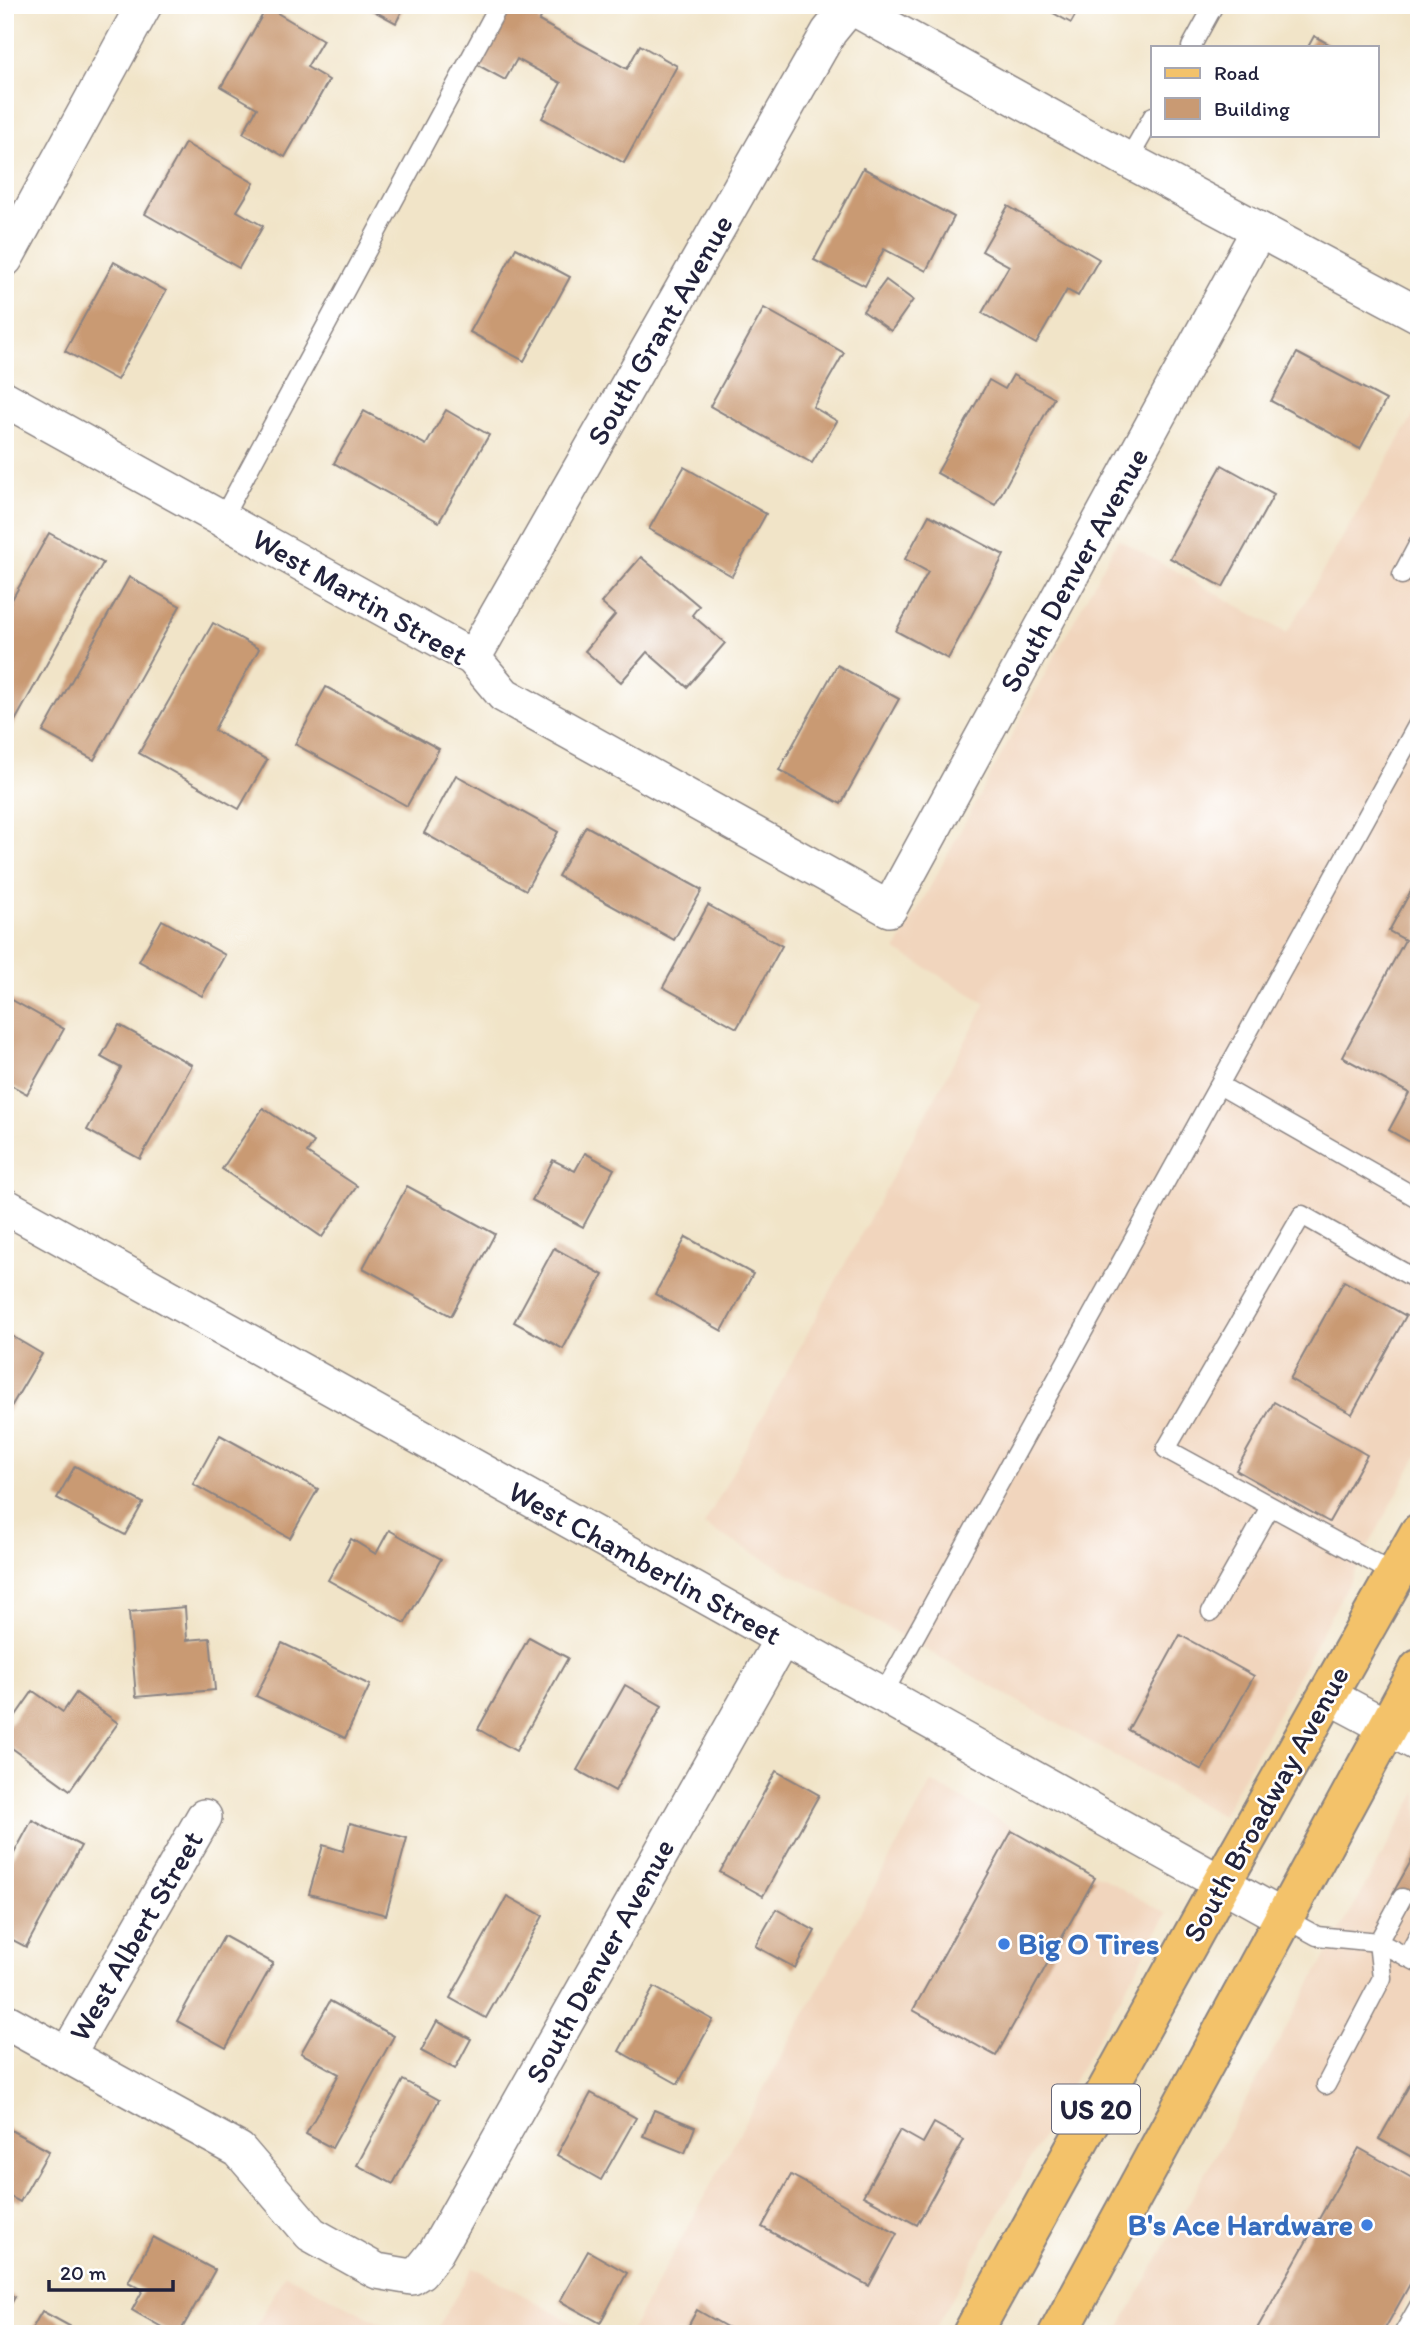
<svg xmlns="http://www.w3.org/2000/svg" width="1424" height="2339" viewBox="0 0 1424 2339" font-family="Itim,sans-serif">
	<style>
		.built { fill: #f1d5bd }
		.building { fill: #c99a73 }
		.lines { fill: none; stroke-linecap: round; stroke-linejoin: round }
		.service-casing { stroke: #8a8382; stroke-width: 21 }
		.minor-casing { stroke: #8a8382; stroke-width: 38 }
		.primary-casing { stroke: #8a8382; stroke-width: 42 }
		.service { stroke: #fff; stroke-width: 18 }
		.minor { stroke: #fff; stroke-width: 35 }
		.primary { stroke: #f3c26a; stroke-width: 38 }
		.shop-dot { fill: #3f7fe0; stroke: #fff; stroke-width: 2.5 }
		.labels { text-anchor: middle; stroke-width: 5; stroke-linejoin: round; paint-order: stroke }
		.shield { fill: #fff; stroke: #646476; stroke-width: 2 }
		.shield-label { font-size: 28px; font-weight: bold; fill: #22223b }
		.street-label { font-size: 30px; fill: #22223b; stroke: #fff }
		.shop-label { font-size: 30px; font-weight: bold; fill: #366cbe; stroke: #fff; text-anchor: start }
	</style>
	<rect width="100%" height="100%" fill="#fff"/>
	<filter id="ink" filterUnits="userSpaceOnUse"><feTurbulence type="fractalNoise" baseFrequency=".0143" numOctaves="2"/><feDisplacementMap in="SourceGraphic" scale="14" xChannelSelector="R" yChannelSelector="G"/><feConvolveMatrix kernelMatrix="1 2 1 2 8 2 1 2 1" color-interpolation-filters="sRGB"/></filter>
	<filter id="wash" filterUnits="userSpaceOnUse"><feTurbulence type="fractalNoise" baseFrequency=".00686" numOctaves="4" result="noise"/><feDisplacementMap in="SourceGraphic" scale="28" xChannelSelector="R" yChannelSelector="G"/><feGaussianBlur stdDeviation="1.57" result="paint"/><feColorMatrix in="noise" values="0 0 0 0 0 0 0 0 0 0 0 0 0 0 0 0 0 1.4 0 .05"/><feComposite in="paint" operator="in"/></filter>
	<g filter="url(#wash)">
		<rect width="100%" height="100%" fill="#f1e4c8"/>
		<g class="built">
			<path d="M1419,406V1453L1222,1816L704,1525L986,1003L896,950L1118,539L1287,633Z"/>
			<path d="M932,1782L1167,1914L932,2334H629Z"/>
			<path d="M1418,1791L1419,2279L1388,2334H1116Z"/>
			<path d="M473,2267L593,2334H434Z"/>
			<path d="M285,2274L401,2334H252Z"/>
		</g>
		<g id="blocks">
			<g class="building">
				<path d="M363,5H405L396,23Z"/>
				<path d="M509,5H548L539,21L627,69L640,45L677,66L624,163L542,118L561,83L517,59L505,80L476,64Z"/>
				<path d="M1039,5H1081L1071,23Z"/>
				<path d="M267,7L323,40L307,67L329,80L285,157L243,133L257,108L221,87Z"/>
				<path d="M1314,36L1334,47H1308Z"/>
				<path d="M185,143L254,183L237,211L263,226L239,268L145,214Z"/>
				<path d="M863,168L954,217L926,271L884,249L865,286L814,260Z"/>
				<path d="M1008,206L1099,259L1078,296L1067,290L1036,344L982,313L1009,266L982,251Z"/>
				<path d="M516,248L570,277L524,361L470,332Z"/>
				<path d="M114,262L166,291L117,380L65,351Z"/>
				<path d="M886,280L913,300L891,331L863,311Z"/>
				<path d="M764,308L844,353L813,407L837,421L812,463L710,406Z"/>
				<path d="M1297,353L1386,400L1360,449L1271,401Z"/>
				<path d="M1013,375L1054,398L995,505L937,473L989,380L1005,389Z"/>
				<path d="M446,410L489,435L439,522L334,463L364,411L426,445Z"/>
				<path d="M1222,465L1274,494L1223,587L1170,558Z"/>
				<path d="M684,467L766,514L732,576L649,529Z"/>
				<path d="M929,515L1004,555L948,659L896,631L928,572L905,559Z"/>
				<path d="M49,533L103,563L5,739V612Z"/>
				<path d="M641,557L699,606L692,615L725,643L687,687L647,652L621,682L585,651L615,615L601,603Z"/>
				<path d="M129,577L180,606L94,760L43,732Z"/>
				<path d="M213,623L259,649L214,730L267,760L239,809L139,753Z"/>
				<path d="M837,665L899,699L841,804L779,770Z"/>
				<path d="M326,687L439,749L407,806L295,744Z"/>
				<path d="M456,775L558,832L526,890L424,833Z"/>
				<path d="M586,826L702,890L674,940L558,876Z"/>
				<path d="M1419,876V1147L1389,1130L1409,1093L1342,1057L1405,940L1389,931Z"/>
				<path d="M708,905L782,946L737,1028L663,987Z"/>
				<path d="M162,920L225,955L202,996L139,961Z"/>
				<path d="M5,996L64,1029L27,1094L5,1082Z"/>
				<path d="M119,1025L192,1065L140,1159L87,1130L121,1068L101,1057Z"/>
				<path d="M263,1108L314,1142L307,1153L357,1186L322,1237L222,1169Z"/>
				<path d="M585,1153L614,1169L583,1227L532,1200L553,1160L575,1171Z"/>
				<path d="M407,1186L495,1234L451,1316L363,1268Z"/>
				<path d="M686,1237L753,1274L722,1331L655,1294Z"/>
				<path d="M554,1248L603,1275L563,1349L514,1322Z"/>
				<path d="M1344,1281L1406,1316L1352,1414L1290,1379Z"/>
				<path d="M5,1332L42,1354L5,1417Z"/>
				<path d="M1274,1402L1367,1455L1329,1522L1236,1470Z"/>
				<path d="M220,1435L318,1489L290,1538L193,1484Z"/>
				<path d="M75,1466L143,1503L125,1535L57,1498Z"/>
				<path d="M389,1530L441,1559L405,1623L328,1580L351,1539L376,1554Z"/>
				<path d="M185,1607L187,1640L210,1638L215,1690L136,1697L129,1612Z"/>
				<path d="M1180,1635L1254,1676L1202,1770L1128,1730Z"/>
				<path d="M529,1637L568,1658L516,1751L478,1729Z"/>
				<path d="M282,1643L370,1685L345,1738L256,1696Z"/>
				<path d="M625,1685L662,1706L615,1791L577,1770Z"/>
				<path d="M33,1691L63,1712L76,1693L118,1723L70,1790L5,1743V1731Z"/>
				<path d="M776,1771L819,1795L763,1896L720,1872Z"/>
				<path d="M32,1820L81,1846L26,1947L5,1936V1870Z"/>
				<path d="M350,1823L407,1838L386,1915L309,1894L323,1845L343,1851Z"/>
				<path d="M1012,1831L1095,1878L996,2056L913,2010Z"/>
				<path d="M1419,1847V1907L1393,1893Z"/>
				<path d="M507,1896L543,1916L486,2018L450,1998Z"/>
				<path d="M776,1909L815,1931L795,1968L755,1946Z"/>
				<path d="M224,1936L273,1963L226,2048L177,2021Z"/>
				<path d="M654,1987L713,2020L678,2084L619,2051Z"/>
				<path d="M330,2001L394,2036L332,2148L306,2134L339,2074L301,2053Z"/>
				<path d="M437,2021L471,2039L455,2069L421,2051Z"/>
				<path d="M1419,2068V2161L1379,2139Z"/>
				<path d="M403,2080L439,2100L393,2184L357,2165Z"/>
				<path d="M591,2093L636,2118L601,2180L557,2155Z"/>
				<path d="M654,2110L695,2127L685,2153L643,2136Z"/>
				<path d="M934,2123L964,2140L917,2225L863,2196L900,2130L923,2143Z"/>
				<path d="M5,2127L49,2151L20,2202L5,2194Z"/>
				<path d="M1359,2148L1419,2182V2268L1382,2334H1254Z"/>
				<path d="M791,2175L897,2234L869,2286L762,2227Z"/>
				<path d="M153,2237L215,2270L179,2334H174L132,2310L143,2290L128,2282Z"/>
				<path d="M588,2251L627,2273L600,2323L560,2301Z"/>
				<path d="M5,2292L15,2297L5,2315Z"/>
				<path d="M697,2310L739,2334H684Z"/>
				<path d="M42,2311L84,2334H29Z"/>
			</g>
		</g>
	</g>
	<g filter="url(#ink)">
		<use href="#blocks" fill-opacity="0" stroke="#8a8382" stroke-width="2"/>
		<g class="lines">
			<defs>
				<g id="service">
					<path d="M1191,47L1214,5"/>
					<path d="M1128,160L1153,116"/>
					<path d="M222,519L499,5"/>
					<path d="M1402,575L1419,543"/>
					<path d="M1219,1085L1419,1199"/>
					<path d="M1395,1574L1166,1449L1302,1215L1419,1281"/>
					<path d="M1211,1612L1270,1507"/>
					<path d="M882,1696L1419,722"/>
					<path d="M1284,1918L1317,1936L1378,1942L1419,1963"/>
					<path d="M1407,1957L1419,1935"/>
					<path d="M1326,2085L1382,1978L1378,1942L1402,1898"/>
					<path d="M1403,2334L1419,2306"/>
				</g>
				<g id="minor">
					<path d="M848,5L1128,160L1419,315"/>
					<path d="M5,259L144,5"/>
					<path d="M5,399L473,658L504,695L889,909L1259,230"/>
					<path d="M473,658L829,32L851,5"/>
					<path d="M5,1206L1284,1918"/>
					<path d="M1327,1695L1419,1744"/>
					<path d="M5,2021L239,2150L311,2234L377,2271L412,2277L420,2272L436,2252L782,1639"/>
					<path d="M67,2055L204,1817"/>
				</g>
				<g id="primary">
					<path d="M972,2334L1221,1884L1419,1533"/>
					<path d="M1058,2334L1419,1669"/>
				</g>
			</defs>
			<use href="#service" class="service-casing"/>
			<use href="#minor" class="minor-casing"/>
			<use href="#primary" class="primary-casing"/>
			<use href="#service" class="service"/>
			<use href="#minor" class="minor"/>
			<use href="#primary" class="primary"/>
		</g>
	</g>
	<g class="shop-dot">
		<circle cx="1004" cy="1944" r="7"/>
		<circle cx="1367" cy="2225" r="7"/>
	</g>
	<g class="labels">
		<rect class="shield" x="1052" y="2084.5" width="88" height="49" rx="5"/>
		<g class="shield-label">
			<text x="1096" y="2119">US 20</text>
		</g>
		<g class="street-label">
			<text transform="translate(660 330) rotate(-60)" y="10">South Grant Avenue</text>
			<text transform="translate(1074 570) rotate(-61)" y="10">South Denver Avenue</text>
			<text transform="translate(360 597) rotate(30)" y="10">West Martin Street</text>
			<text transform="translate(645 1563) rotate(29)" y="10">West Chamberlin Street</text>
			<text transform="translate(1266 1804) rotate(-61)" y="10">South Broadway Avenue</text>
			<text transform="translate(136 1936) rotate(-60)" y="10">West Albert Street</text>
			<text transform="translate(600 1961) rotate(-61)" y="10">South Denver Avenue</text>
		</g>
		<g class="shop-label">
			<text x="1018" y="1954">Big O Tires</text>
			<text x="1353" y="2235" text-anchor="end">B's Ace Hardware</text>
		</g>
	</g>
	<rect width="1424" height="2339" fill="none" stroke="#fff" stroke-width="28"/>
	<rect x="1151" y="46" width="228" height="91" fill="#ffffff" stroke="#a7a7b1" stroke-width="2"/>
	<rect x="1165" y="68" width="35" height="10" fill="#f3c26a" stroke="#a7a7b1" stroke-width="2"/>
	<text x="1214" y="80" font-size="21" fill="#22223b">Road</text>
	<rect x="1165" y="98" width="35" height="21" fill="#c99a73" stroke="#a7a7b1" stroke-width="2"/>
	<text x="1214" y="116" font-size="21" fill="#22223b">Building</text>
	<path d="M49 2280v10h124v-10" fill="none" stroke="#22223b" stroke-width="3.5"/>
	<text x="60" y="2280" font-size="21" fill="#22223b" stroke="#ffffff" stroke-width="5" paint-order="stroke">20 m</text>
</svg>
